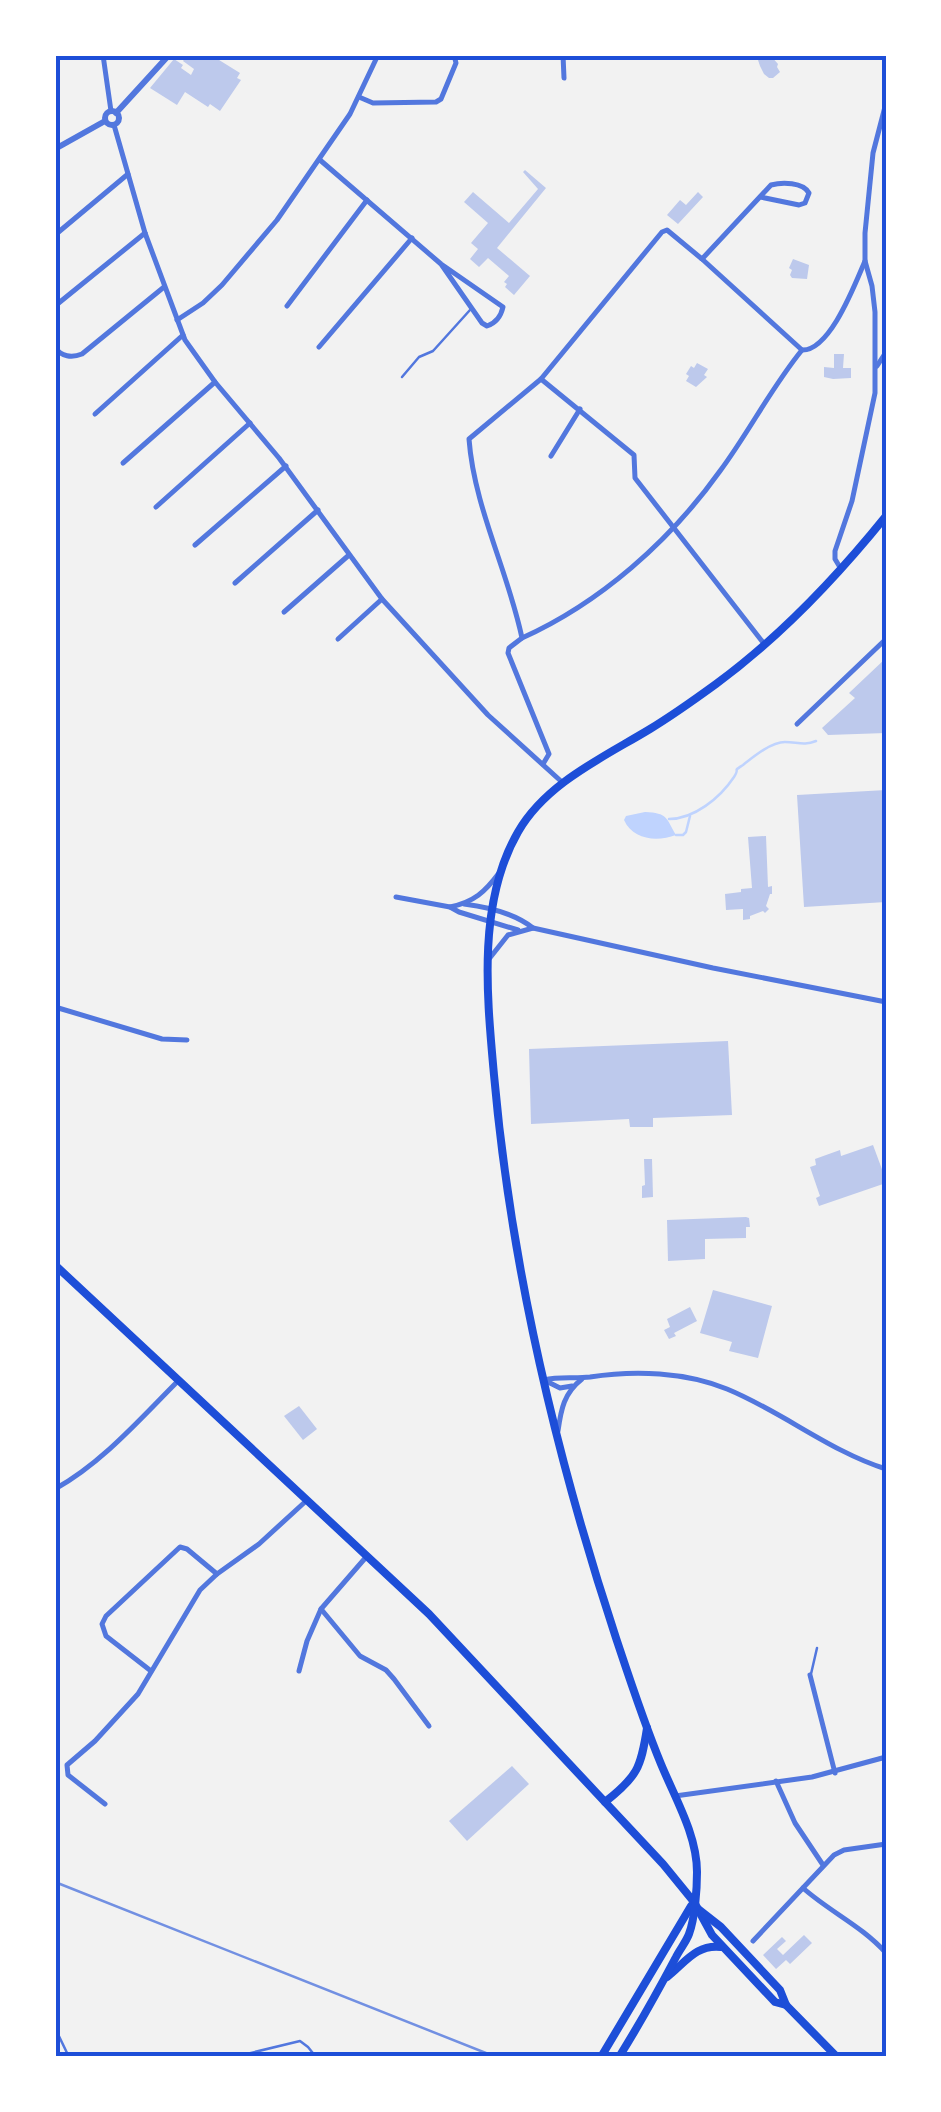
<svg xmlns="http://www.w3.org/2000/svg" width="941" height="2112" viewBox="0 0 941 2112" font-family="'Roboto Condensed',sans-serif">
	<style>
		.water { fill: #bfd3fe }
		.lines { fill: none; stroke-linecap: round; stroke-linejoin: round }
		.stream { stroke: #bfd3fe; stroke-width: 2.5 }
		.building { fill: #bdc9ec }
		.service { stroke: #5277de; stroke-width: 2.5 }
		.minor { stroke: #5277de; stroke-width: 5 }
		.tertiary { stroke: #5277de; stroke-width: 6 }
		.secondary { stroke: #1d4ed8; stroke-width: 8 }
		.primary { stroke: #1d4ed8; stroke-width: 8 }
		.rail { stroke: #7290e2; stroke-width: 2.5 }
		.neatline { fill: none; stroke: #1d4ed8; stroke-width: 4 }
	</style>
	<rect width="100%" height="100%" fill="#f2f2f2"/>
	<path class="water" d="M645,812C668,813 666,818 676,835C657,842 633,840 624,820L626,816Z"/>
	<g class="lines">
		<g class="stream">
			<path d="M669,819C694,819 720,798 734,777C741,766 731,773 743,765C753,757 771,742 785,742C797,742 804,746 816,741"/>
			<path d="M676,835H683L686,832L690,816"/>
		</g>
	</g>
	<g class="building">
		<path d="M187,55H211L240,73L237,78L241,80L220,111L210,104L208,107L185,92L177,105L150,88L174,59L183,65L181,68L191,75L194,69L183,61Z"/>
		<path d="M765,55H770L778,64L777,67L780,72L773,78H769L764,74L760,66L758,60Z"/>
		<path d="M525,170L546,188L497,248L530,276L514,295L505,287L507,284L504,282L509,276L488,258L479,267L470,259L478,249L471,243L488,223L464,202L473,192L509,223L538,189L523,172Z"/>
		<path d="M698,192L703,197L678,224L667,215L680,200L686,205Z"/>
		<path d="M793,259L809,265L807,279L792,278L790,275L792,270L789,268Z"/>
		<path d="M834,354H844L843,368H851V378L833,379L824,377V367L834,368Z"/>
		<path d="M697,363L708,369L704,375L707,377L696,387L686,381L689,376L686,374L691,366L694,368Z"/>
		<path d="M886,658V733L828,735L822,728L855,698L849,693Z"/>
		<path d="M886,790V902L804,907L797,795Z"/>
		<path d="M766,836L768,887L772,886V894H770L766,906L769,909L765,913L763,911L750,916V919L743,920V909L726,910L725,894L741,892V889L752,888L748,837Z"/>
		<path d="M728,1041L732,1115L653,1118V1127H630L629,1119L531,1124L529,1049Z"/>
		<path d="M873,1145L883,1172L886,1171V1183L819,1206L816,1198L820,1196L810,1167L816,1165L815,1159L840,1150L841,1156Z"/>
		<path d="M644,1159H652L653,1197L642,1198V1186L645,1185Z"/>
		<path d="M746,1217L749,1218L750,1227H746V1238L705,1239V1259L668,1261L667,1220Z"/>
		<path d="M713,1290L772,1306L758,1358L729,1351L732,1342L700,1333Z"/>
		<path d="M690,1307L697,1321L674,1333L676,1336L669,1339L664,1330L670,1327L667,1319Z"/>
		<path d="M299,1406L317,1429L303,1440L284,1416Z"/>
		<path d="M512,1766L529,1784L467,1841L449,1821Z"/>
		<path d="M804,1935L812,1943L790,1964L786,1960L776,1969L763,1955L782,1937L786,1941L777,1949L783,1955Z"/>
	</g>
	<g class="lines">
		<g class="service">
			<path d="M402,377L419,357L433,351L470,310"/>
			<path d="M811,1674L817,1648"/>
			<path d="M55,2028L69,2057"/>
			<path d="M234,2057L300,2041L308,2047L316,2057"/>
		</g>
		<g class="minor">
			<path d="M103,55L111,111"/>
			<path d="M563,55L564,78"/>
			<path d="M359,97L373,103L436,102L441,99L456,63L454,55"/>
			<path d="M114,125L145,233L185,340L215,382L279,458L382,599L488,715L563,783"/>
			<path d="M320,160L441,264L503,307C501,316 496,323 487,326L482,323L441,264"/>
			<path d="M55,235L128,174"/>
			<path d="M702,259L771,185C782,182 803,182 809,193L805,203L799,205L760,197"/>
			<path d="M55,306L145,233"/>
			<path d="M287,306L367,200"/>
			<path d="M177,320L203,303L222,285L277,220L350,114L378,55"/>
			<path d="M55,347C61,357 72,358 82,354L164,287"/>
			<path d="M319,347L412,238"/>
			<path d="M877,366L886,352"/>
			<path d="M541,379L634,455L635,478L765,645"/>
			<path d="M95,414L183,335"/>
			<path d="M551,456L580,409"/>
			<path d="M123,463L215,382"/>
			<path d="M156,507L250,423"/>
			<path d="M195,545L286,466"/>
			<path d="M841,569L835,559V551L852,501L875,393V312L872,286L865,261V233L873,153L886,103"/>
			<path d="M235,583L318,510"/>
			<path d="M284,612L349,555"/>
			<path d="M522,638C600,603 670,541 720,471C749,432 771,388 802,350C830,351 855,284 865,261"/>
			<path d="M338,639L382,599"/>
			<path d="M797,724L886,639"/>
			<path d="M543,764L549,754L508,653L509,648L522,638C508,571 474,507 469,439L541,379L662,232L667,230L702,259L802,350"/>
			<path d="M396,897L450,907L459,912L518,930"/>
			<path d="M464,904C488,907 514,913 533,928"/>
			<path d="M450,907C474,902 485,892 499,873"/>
			<path d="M489,959L508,935L533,928L713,968L886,1002"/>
			<path d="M55,1007L162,1039L187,1040"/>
			<path d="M544,1380C560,1376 574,1379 590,1377C635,1370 685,1372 727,1389C783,1412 829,1451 886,1469"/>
			<path d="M546,1381L560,1388L572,1386"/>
			<path d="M558,1431C561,1409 564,1393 582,1379"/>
			<path d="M55,1489C102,1463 140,1419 178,1381"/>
			<path d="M321,1609L360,1656L386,1670L394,1679L429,1726"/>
			<path d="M151,1671L106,1636L102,1624L106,1616L180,1547L187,1549L217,1574"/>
			<path d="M299,1671L307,1641L321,1609L367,1556"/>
			<path d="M810,1675L835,1773"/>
			<path d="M776,1781L795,1823L823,1865"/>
			<path d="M675,1796L812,1777L886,1757"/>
			<path d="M105,1804L68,1775L67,1765L95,1741L138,1694L200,1590L217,1574L259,1544L306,1501"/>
			<path d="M803,1888C830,1912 862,1926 886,1953"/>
			<path d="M753,1941L834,1855L844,1850L886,1844"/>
		</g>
		<g class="tertiary">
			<circle cx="112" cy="118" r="7"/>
			<path d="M116,113L169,55"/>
			<path d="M55,149L105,121"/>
		</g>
		<g class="secondary">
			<path d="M55,1265L429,1614L663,1864L694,1902L712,1935L775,2002L786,2005"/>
			<path d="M605,1802C637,1777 641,1768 647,1728"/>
			<path d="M698,1909L721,1927L780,1990L786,2005L837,2057"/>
			<path d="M667,1977C685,1963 696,1944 721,1947"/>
		</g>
		<g class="primary">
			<path d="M601,2057L691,1906"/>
			<path d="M619,2057C639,2025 658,1991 676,1957C680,1949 686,1942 689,1934C695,1918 697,1889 697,1872C697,1835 675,1798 661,1764C644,1723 630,1680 616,1638C556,1456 511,1267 494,1075C487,997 477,903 518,832C546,783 604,757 650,729C673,715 694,700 716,684C780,637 836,578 886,516"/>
		</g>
		<path class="rail" d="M55,1882L496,2057"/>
	</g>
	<rect width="941" height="2112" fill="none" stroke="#ffffff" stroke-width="115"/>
	<rect x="58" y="58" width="826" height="1996" class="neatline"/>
</svg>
